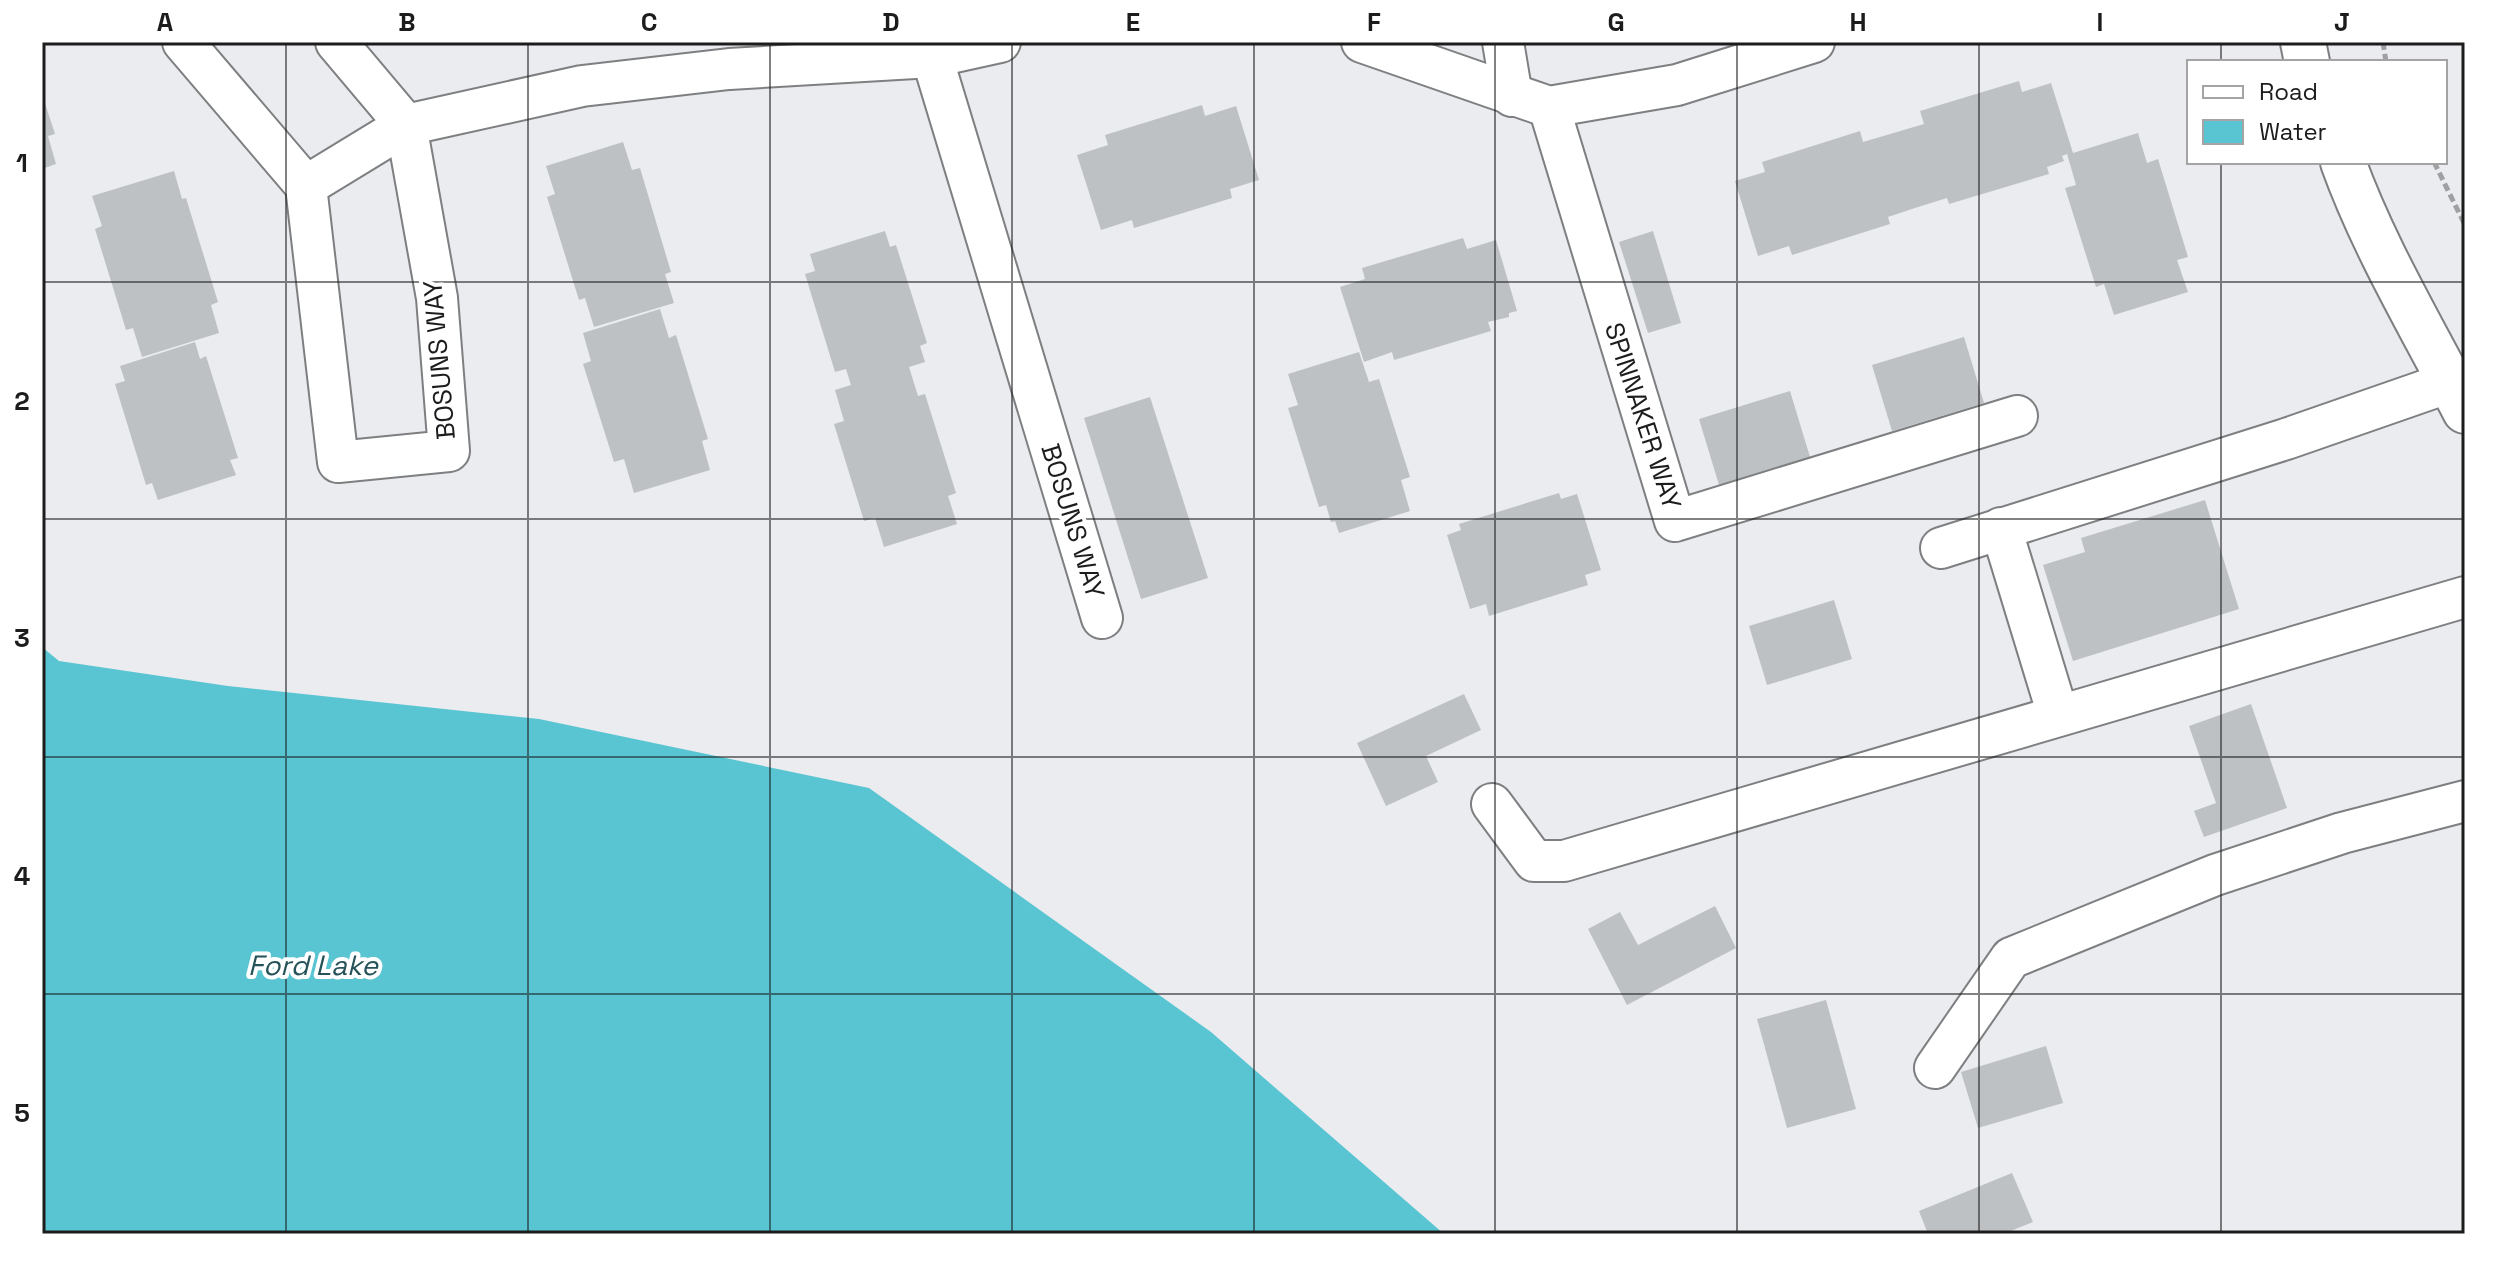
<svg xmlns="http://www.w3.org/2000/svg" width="2507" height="1276" viewBox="0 0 2507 1276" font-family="'Space Grotesk',sans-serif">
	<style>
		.water { fill: #5ac5d2 }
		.building { fill: #bec1c3 }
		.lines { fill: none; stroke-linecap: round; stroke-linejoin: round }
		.minor-casing { stroke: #7d7f81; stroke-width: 44 }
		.major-casing { stroke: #7d7f81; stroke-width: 48 }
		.path { stroke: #9fa0a2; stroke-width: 5; stroke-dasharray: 8 4; stroke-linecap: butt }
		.minor { stroke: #fff; stroke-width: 40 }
		.major { stroke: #fff; stroke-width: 44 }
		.grid { fill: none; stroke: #1c1c1d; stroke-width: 2; stroke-opacity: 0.55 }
		.labels { text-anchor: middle; stroke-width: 8; stroke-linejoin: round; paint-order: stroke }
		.street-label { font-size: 26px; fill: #1c1c1d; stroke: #fff }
		.water-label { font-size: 28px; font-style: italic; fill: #255359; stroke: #fff }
		.neatline { fill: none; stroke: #1c1c1d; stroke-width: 3 }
		.grid-label { font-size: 26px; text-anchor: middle; font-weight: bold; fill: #1c1c1d }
	</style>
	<rect width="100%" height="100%" fill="#eaecef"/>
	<path class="water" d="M42,647L59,661L228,686L539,719L869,788L1211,1032L1444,1234H42Z"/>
	<g class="building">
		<path d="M2019,81L2022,92L2051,83L2073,153L2138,133L2147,163L2158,159L2188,257L2177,260L2188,292L2114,315L2104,284L2096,287L2065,188L2076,185L2067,154L2062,156L2064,161L2047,167L2049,174L1949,204L1947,198L1915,208L1888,217L1890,224L1792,255L1789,246L1758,256L1735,181L1765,172L1762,162L1860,131L1863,142L1924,124L1920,111Z"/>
		<path d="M42,94L55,134L48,136L56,164L42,169Z"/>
		<path d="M1202,105L1205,116L1236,106L1259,180L1230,189L1232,198L1134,228L1132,220L1101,230L1077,155L1108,145L1105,135Z"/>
		<path d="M623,142L632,170L640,168L671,272L665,274L674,303L594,327L585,298L579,300L547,197L555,194L546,166Z"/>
		<path d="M174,171L182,199L186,198L218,302L211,305L219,333L142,357L133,328L126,330L95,229L102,226L92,196Z"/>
		<path d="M885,231L890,247L896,245L927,343L920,346L925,362L909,367L918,396L925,394L956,493L948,496L957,524L884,547L875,518L864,521L834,424L844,421L835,390L851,385L846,369L835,372L805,274L815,271L810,254Z"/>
		<path d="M1653,231L1681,323L1648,333L1619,242Z"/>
		<path d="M1463,238L1467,249L1496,240L1517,311L1509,313V317L1488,322L1491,331L1394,360L1392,352L1364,362L1340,287L1365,279L1362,268Z"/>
		<path d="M660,309L669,338L676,335L708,439L702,441L710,470L634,493L624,459L614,462L583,364L591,361L583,333Z"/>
		<path d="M1964,337L1984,403L1892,431L1872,365Z"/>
		<path d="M195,342L200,359L206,356L238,458L230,460L236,475L158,500L152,483L146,485L115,384L125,381L120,366Z"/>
		<path d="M1359,352L1369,382L1379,379L1410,477L1401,480L1410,511L1339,533L1335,521L1331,522L1326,505L1319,507L1288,408L1298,405L1288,374Z"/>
		<path d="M1790,391L1810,457L1719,485L1699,419Z"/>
		<path d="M1150,397L1208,578L1141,599L1084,418Z"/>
		<path d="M1559,493L1561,499L1577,494L1601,570L1585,575L1588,585L1489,616L1486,604L1470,609L1447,535L1461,530L1459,524Z"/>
		<path d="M2205,500L2239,609L2073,661L2043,565L2085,552L2081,538Z"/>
		<path d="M1834,600L1852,659L1767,685L1749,626Z"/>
		<path d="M1464,694L1481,730L1426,756L1438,782L1386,806L1357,743Z"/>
		<path d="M2251,704L2287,808L2204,837L2194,811L2216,803L2189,726Z"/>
		<path d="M1715,906L1736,948L1627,1005L1588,929L1620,912L1638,945Z"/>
		<path d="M1826,1000L1856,1109L1787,1128L1757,1019Z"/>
		<path d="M2046,1046L2063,1103L1978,1128L1961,1072Z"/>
		<path d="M2012,1173L2033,1222L2003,1234H1928L1919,1211Z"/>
	</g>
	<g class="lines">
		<defs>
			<g id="minor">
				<path d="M183,42L306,186L338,462L449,451L437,298L406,125L336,42"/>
				<path d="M1362,42L1549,107L1677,85L1814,42"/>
				<path d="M1503,42L1512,96"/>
				<path d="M932,57L1102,618"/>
				<path d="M1549,107L1675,521L2017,416"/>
				<path d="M306,186L406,125L582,86L729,69L932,57L1000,42"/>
				<path d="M2001,528L2058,715"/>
				<path d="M1941,548L2286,439L2450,382"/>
				<path d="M1492,804L1534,861H1564L2465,597"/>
				<path d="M1935,1068L2011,958L2215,875L2342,833L2465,801"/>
			</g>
			<g id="major">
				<path d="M2303,42L2307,62"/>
				<path d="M2343,162C2374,248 2423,329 2465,411"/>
			</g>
		</defs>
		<use href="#minor" class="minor-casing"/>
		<use href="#major" class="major-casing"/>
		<g class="path">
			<path d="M2383,42L2386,62"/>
			<path d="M2434,162L2465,225"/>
		</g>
		<use href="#minor" class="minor"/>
		<use href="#major" class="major"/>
	</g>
	<path class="grid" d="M286,42V1234M528,42V1234M770,42V1234M1012,42V1234M1254,42V1234M1495,42V1234M1737,42V1234M1979,42V1234M2221,42V62M2221,162V1234M42,282H2465M42,519H2465M42,757H2465M42,994H2465"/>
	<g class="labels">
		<g class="street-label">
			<text transform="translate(439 360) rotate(-95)" y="9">BOSUNS WAY</text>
			<text transform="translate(1643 416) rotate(72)" y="9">SPINNAKER WAY</text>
			<text transform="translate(1073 521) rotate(73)" y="9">BOSUNS WAY</text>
		</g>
		<g class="water-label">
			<text x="313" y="975">Ford Lake</text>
		</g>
	</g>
	<rect width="2507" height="1276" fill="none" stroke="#ffffff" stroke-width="88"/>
	<rect x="2187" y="60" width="260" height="104" fill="#ffffff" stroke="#a4a4a5" stroke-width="2"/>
	<rect x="2203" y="86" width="40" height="12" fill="#ffffff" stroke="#a4a4a5" stroke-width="2"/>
	<text x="2259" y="100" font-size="24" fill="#1c1c1d">Road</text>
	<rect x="2203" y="120" width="40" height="24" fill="#5ac5d2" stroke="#a4a4a5" stroke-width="2"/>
	<text x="2259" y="140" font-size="24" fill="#1c1c1d">Water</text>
	<rect x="44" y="44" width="2419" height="1188" class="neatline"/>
	<g class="grid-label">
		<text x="165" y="31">A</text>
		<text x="407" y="31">B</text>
		<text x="649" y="31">C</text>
		<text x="891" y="31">D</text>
		<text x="1133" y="31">E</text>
		<text x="1374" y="31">F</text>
		<text x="1616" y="31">G</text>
		<text x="1858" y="31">H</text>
		<text x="2100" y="31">I</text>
		<text x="2342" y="31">J</text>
		<text x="22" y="172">1</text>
		<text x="22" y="410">2</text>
		<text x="22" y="647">3</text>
		<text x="22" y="885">4</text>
		<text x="22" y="1122">5</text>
	</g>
</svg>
